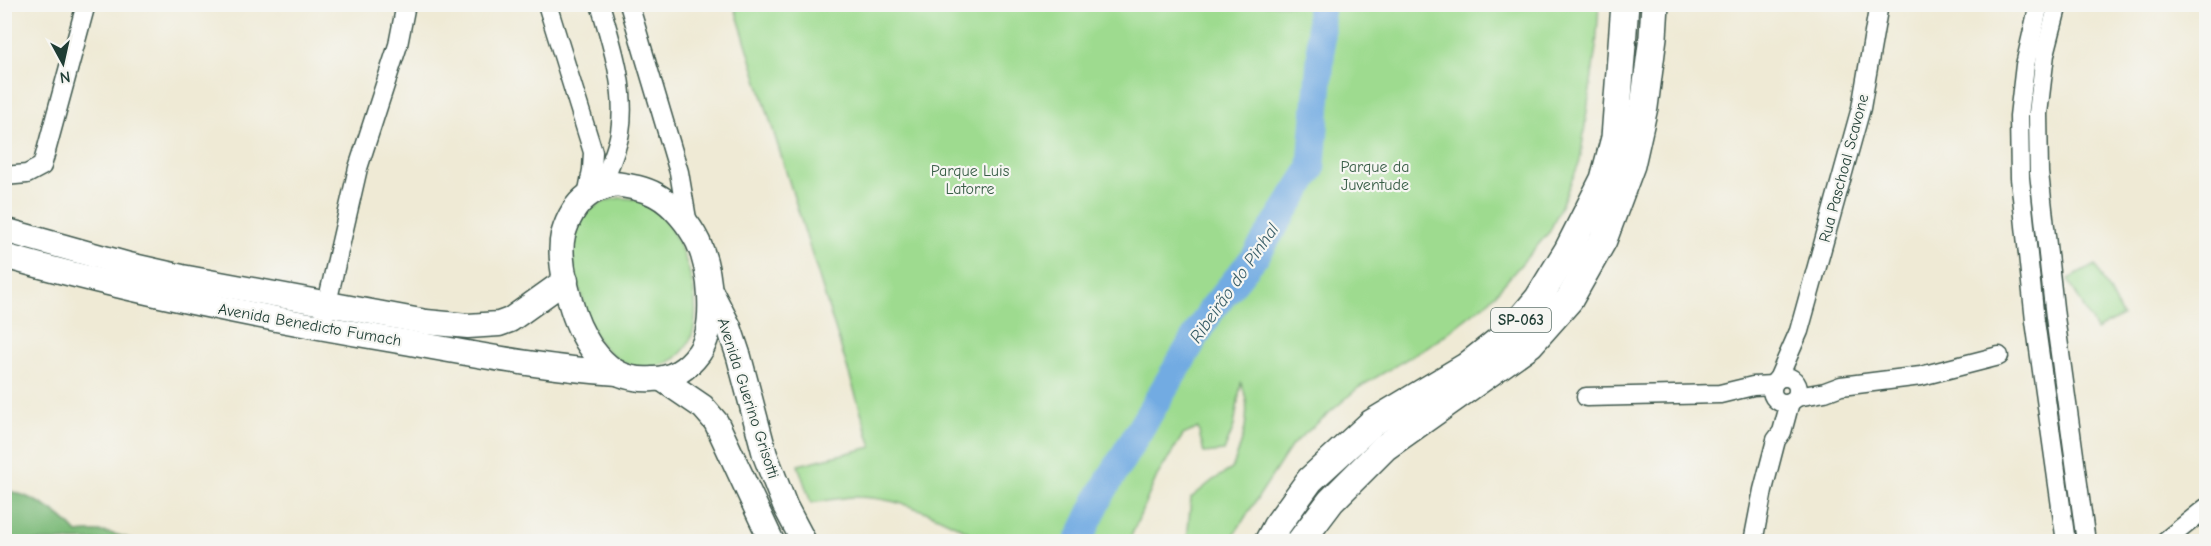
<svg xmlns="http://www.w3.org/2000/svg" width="2211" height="546" viewBox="0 0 2211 546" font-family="'Comic Neue',sans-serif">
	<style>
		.green { fill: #9edb8f; stroke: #5e8c62; stroke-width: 1.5 }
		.forest { fill: #7ebb7a; stroke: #4e7c57; stroke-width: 1.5 }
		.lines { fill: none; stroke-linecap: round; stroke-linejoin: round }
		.river { stroke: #72abe2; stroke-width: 28 }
		.minor-casing { stroke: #3e574c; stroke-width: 21 }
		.major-casing { stroke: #3e574c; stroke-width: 27 }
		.highway-casing { stroke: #3e574c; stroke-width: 30 }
		.minor { stroke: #fff; stroke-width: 18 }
		.major { stroke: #fff; stroke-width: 24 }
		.highway { stroke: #fff; stroke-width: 27 }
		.labels { text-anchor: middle; stroke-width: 4.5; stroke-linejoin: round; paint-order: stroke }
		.shield { fill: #f6f6f2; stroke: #60746d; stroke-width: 1.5 }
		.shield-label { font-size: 15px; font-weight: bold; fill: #1f3d34 }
		.park-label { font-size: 16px; fill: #385d46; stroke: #f6f6f2 }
		.street-label { font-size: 16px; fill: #1f3d34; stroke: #f6f6f2 }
		.water-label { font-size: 18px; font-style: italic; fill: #385e68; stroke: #f6f6f2 }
	</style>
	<rect width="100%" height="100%" fill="#f6f6f2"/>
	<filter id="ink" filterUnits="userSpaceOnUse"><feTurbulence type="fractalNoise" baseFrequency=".0167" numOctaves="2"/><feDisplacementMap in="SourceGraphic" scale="12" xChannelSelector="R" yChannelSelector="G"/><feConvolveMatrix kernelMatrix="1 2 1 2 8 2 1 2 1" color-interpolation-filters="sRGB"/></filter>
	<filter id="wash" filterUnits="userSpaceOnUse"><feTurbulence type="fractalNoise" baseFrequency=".008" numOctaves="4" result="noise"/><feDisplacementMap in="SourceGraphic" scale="24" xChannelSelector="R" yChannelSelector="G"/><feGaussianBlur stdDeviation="1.35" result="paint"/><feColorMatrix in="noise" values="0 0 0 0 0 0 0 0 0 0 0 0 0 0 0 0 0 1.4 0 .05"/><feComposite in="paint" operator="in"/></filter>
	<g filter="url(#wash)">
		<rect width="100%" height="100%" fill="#efead5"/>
		<g class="green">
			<path d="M734,5V4L1599,5L1596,47L1580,161L1550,231L1490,300L1437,341L1358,388L1292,445L1235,533L1231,542L1187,541L1191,498L1213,480L1232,469C1242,443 1254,411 1241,383L1234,426L1224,451L1204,453L1198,428L1183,435L1157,476L1129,541H966L968,532C934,513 892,496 852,497C839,498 824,501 811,503L798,465L872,447Z"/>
			<path d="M619,198C631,198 644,199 653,207C682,231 708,308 689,342C683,354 671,363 658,366C630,374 603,353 592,329C587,319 584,306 581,294C575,276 568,251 574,232C581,212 599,201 619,198Z"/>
			<path d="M2095,265L2122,316L2096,330L2068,279Z"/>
		</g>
		<path class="forest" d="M4,490C32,495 59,512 77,533C100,530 113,532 135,541H5Z"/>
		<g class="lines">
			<path class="river" d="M1078,542L1101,494L1212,309L1256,255L1311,169L1321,53L1320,4"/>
		</g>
	</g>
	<g filter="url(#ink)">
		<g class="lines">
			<defs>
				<g id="minor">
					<path d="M547,4L593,152L592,170L587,196"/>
					<path d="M629,4L679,172L688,225"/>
					<path d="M2039,4L2025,65L2019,116L2020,178L2035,321L2066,542"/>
					<path d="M2058,4L2045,54L2038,114L2039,173L2055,317L2086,542"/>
					<path d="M4,176L27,174L42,166L86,4"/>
					<path d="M600,189C607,171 617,152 620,132C627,90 612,45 600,4"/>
					<path d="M324,316L358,168L398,45L406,4"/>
					<circle cx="1785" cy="390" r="13"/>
					<path d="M1778,379L1799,331L1861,108L1879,4"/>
					<path d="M1586,397L1720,394L1753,386L1773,385"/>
					<path d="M1797,397L1825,392L1841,386L1921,376L1999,356"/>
					<path d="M1753,542L1763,490L1776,440L1782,432L1790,402"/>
					<path d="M2164,542L2206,508"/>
				</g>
				<g id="major">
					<path d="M616,184C629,186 644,188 656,195C673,204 689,224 698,242C711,270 717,327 699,353C688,368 672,379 653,379C642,380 628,378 618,373C604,365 591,350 584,336C571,314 557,260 563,235C567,221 575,205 587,196C595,189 606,187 616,184Z"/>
					<path d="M4,230L129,265L182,277L426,322L468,326L499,324L510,320L566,280"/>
					<path d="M4,256C132,292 262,318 393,340C468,353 542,368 618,373"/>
					<path d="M711,292L729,327L739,357L765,455L785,506L804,542"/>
					<path d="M662,379L703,407L716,422L772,542"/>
				</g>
				<g id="highway">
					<path d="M1268,542L1276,527L1310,480L1372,423L1467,366L1511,331L1538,299L1568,250L1604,179L1615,138L1625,4"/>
					<path d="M1300,542L1331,501L1385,447L1530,344L1569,300L1603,240L1631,165L1644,107L1653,37L1655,4"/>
				</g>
			</defs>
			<use href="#minor" class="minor-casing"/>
			<use href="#major" class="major-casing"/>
			<use href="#highway" class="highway-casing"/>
			<use href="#minor" class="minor"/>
			<use href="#major" class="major"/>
			<use href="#highway" class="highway"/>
		</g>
	</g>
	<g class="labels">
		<rect class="shield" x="1491" y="308" width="60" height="24" rx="4.5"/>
		<g class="shield-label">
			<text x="1521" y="325">SP-063</text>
		</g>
		<g class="park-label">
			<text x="1375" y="172">Parque da<tspan x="1375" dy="18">Juventude</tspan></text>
			<text x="970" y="176">Parque Luis<tspan x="970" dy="18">Latorre</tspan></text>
		</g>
		<g class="street-label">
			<text transform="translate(1843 168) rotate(-75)" y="6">Rua Paschoal Scavone</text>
			<text transform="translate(310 324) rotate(10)" y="6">Avenida Benedicto Fumach</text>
			<text transform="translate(749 398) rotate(72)" y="6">Avenida Guerino Grisotti</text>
		</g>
		<g class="water-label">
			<text transform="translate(1234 283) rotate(-55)" y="6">Ribeirão do Pinhal</text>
		</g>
	</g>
	<rect width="2211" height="546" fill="none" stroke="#f6f6f2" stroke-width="24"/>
	<g transform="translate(63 63) rotate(172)" stroke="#f6f6f2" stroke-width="4.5" paint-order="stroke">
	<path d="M0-4.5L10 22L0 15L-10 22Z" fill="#1f3d34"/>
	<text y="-9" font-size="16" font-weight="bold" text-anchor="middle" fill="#1f3d34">N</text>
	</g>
</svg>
